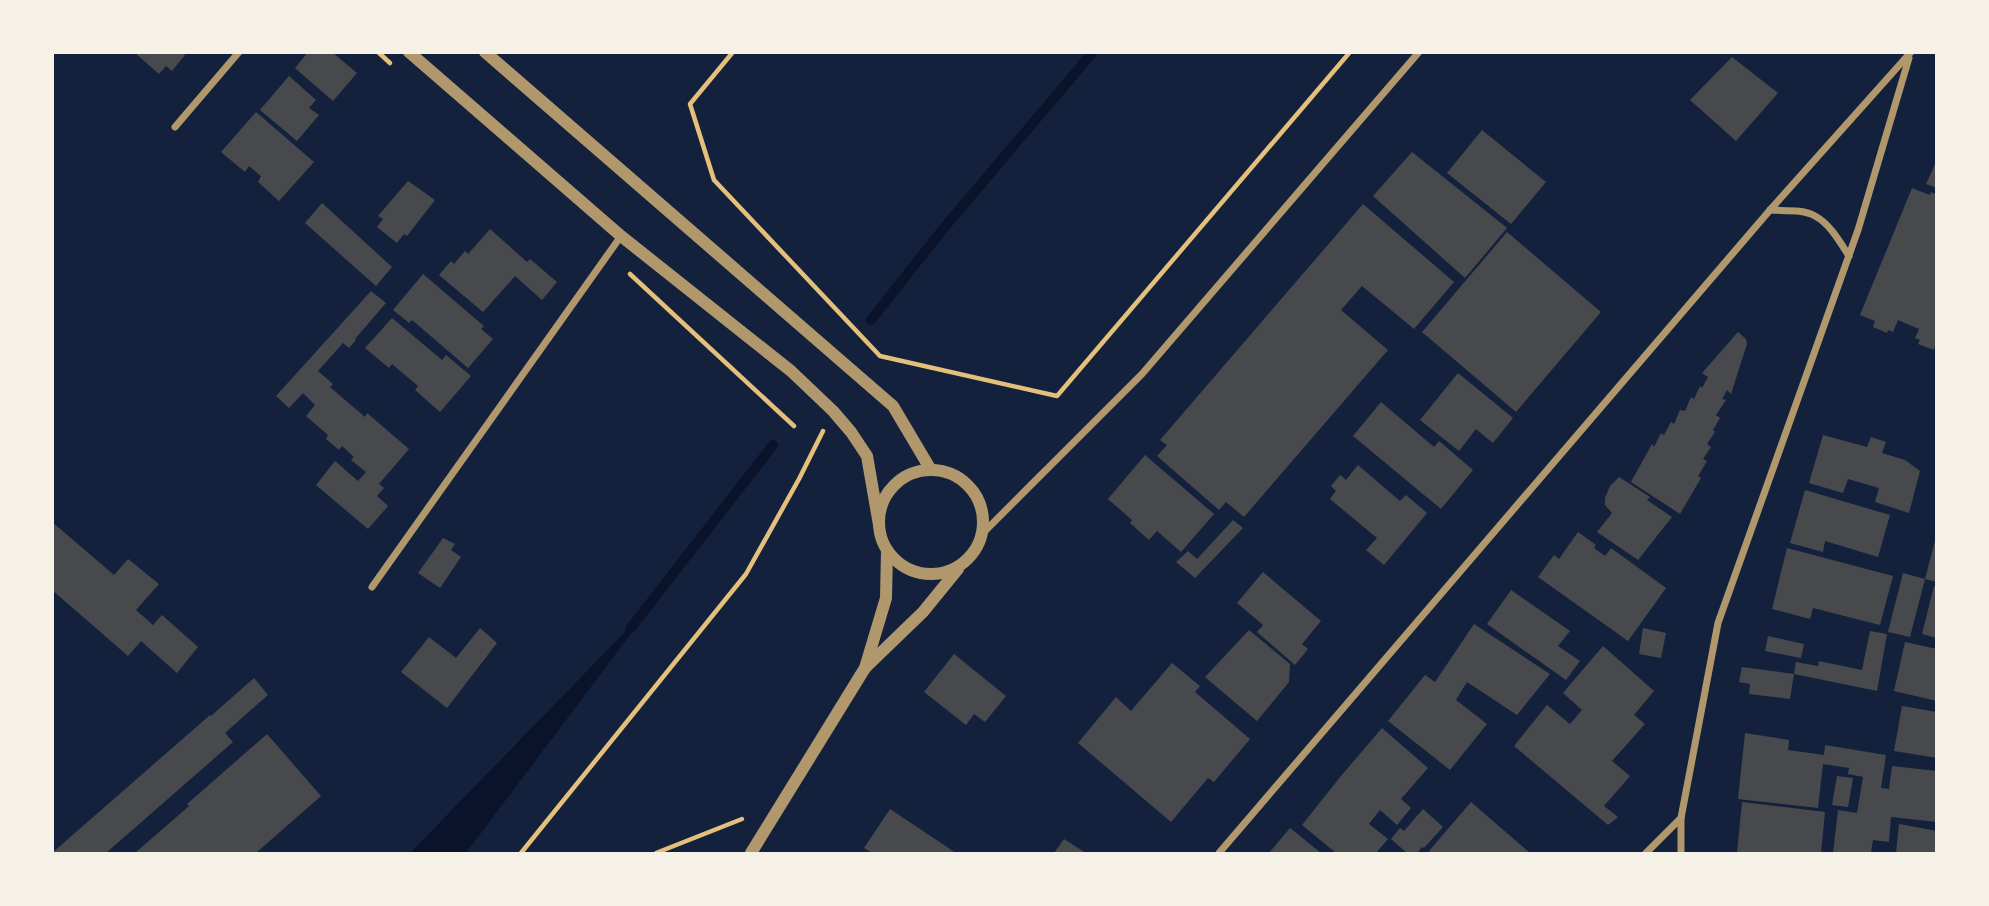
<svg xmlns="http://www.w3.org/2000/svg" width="1989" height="906" viewBox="0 0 1989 906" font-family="Inter,sans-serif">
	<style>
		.water { fill: #0b132b }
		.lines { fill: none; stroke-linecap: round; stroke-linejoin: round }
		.stream { stroke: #0b132b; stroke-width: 10 }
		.building { fill: #48494c }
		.path { stroke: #e5c07b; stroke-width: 4.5 }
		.minor { stroke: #b1986c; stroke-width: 7 }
		.tertiary { stroke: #b1986c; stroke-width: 12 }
	</style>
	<rect width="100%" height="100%" fill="#14213d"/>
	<path class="water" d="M657,599L466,853H410Z"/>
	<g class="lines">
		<g class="stream">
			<path d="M871,320L943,229L1093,52"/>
			<path d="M630,629L773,445"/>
		</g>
	</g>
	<g class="building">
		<path d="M134,52H181L185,55L172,71L166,66L159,74Z"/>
		<path d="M308,52H332L357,73L333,101L295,68Z"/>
		<path d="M1732,57L1778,93L1736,141L1690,100Z"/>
		<path d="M289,76L316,100L309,108L319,115L297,141L260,110Z"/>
		<path d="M256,112L314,162L279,201L258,182L261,176L249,166L245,172L221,152Z"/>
		<path d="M1482,130L1546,182L1511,224L1447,173Z"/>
		<path d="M1412,152L1507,228L1465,278L1373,196Z"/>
		<path d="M1937,160V188L1926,184Z"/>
		<path d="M408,181L435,200L407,236L404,234L397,243L377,227L383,219L378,216Z"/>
		<path d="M1912,188L1930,195L1931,192L1937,195V346L1935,345L1934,350L1918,344L1920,340L1915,338L1919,329L1898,320L1893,332L1888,330L1887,333L1873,327L1875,321L1860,315Z"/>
		<path d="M322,203L392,267L376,286L305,223Z"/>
		<path d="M1363,204L1454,282L1414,329L1362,286L1341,310L1388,350L1244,517L1226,502L1219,510L1157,456L1167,445L1160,440Z"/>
		<path d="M490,229L527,262L530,259L557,282L542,300L515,276L483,312L439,275L451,261L454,264L465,251L468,254Z"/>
		<path d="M1507,232L1601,312L1516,412L1422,332Z"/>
		<path d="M423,274L484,326L481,329L493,339L468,368L412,320L409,323L393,310Z"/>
		<path d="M371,291L386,303L355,339L356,340L349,348L343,343L318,371L333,384L330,387L365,417L367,413L409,449L379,484L384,488L377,496L388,506L368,529L316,485L335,461L358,481L366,472L351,460L354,457L342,446L339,450L326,439L328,435L306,416L315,405L303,393L289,408L276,396Z"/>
		<path d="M392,318L442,360L446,355L471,376L440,412L415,390L418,386L392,364L389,368L365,348Z"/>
		<path d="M1738,332L1746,339L1747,344L1731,394L1727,390L1722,399L1726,400L1716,415L1720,418L1713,430L1715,432L1707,444L1711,447L1703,459L1707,461L1698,476L1701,478L1680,514L1631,482L1652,444L1654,447L1661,433L1664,435L1671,422L1674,424L1680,410L1685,411L1691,397L1694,399L1700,386L1702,388L1708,377L1702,373Z"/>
		<path d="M1458,373L1513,418L1493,443L1476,429L1459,451L1420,420Z"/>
		<path d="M1381,402L1434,447L1439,441L1473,470L1441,509L1353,436Z"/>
		<path d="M1823,435L1867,447L1871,437L1886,442L1882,453L1905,460L1920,471L1909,513L1875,502L1879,488L1848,479L1843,493L1809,483Z"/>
		<path d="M1145,455L1214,514L1181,552L1157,531L1149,540L1130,523L1132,520L1108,499Z"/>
		<path d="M1358,465L1400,501L1406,495L1427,513L1384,565L1366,550L1377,538L1330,499L1336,491L1331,486L1340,475L1346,480Z"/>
		<path d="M1619,477L1650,497L1647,500L1672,517L1638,560L1597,532L1612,513L1605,505V498L1610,486Z"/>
		<path d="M1805,490L1890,515L1878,557L1825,541L1823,552L1790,543Z"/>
		<path d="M1233,520L1243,528L1195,578L1176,562L1188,551L1197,559Z"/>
		<path d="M52,522L114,575L128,559L159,584L136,610L153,625L162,615L198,647L177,673L141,641L128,656L52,590Z"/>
		<path d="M1578,532L1596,545L1594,548L1605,556L1611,548L1666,588L1628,641L1538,577L1554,555L1559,559Z"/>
		<path d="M1936,537H1937V582L1925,579Z"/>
		<path d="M443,538L455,544L451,550L461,557L440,588L418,573Z"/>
		<path d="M1787,548L1893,576L1880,625L1813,608L1810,619L1772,609Z"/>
		<path d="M1263,572L1321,621L1302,644L1308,649L1295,665L1257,632L1263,625L1237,603Z"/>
		<path d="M1903,573L1925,579L1910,637L1888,632Z"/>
		<path d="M1934,586L1937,587V638L1922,634Z"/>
		<path d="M1511,590L1570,631L1558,646L1580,661L1566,680L1487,624Z"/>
		<path d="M1474,624L1550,674L1517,715L1467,682L1456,700L1487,724L1450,770L1388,721L1425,675L1435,682Z"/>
		<path d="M480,628L497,643L447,708L401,672L429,637L456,658Z"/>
		<path d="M1643,628L1666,633L1661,658L1639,654Z"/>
		<path d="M1249,630L1290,664L1289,682L1257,721L1205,677Z"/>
		<path d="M1870,631L1887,634L1877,691L1794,674L1796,662L1818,666L1819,661L1862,670Z"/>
		<path d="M1768,636L1804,644L1801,658L1765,651Z"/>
		<path d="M1905,642L1937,649V701L1894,691Z"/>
		<path d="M1603,646L1654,691L1634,715L1645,724L1612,761L1630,776L1604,806L1618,817L1608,825L1514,746L1547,705L1570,724L1582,710L1563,693Z"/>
		<path d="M954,654L1006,696L985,722L974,714L966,725L924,692Z"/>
		<path d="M1172,663L1200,686L1195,692L1250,739L1214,782L1208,778L1171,822L1078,743L1116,697L1131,711Z"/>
		<path d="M1742,667L1794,674L1790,699L1749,694L1750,684L1739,682Z"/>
		<path d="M254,678L268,695L225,733L233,742L106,853H52L210,715L211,716Z"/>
		<path d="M1902,706L1937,712V758L1894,751Z"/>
		<path d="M1382,728L1428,768L1401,799L1411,808L1397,825L1380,810L1369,824L1388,839L1376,853H1336L1302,825L1341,776Z"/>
		<path d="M1745,733L1789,740L1788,750L1824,755L1825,745L1886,755L1881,788L1889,789L1892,766L1937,771V822L1891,817L1889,842L1873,840L1871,853H1833L1838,810L1857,813L1863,777L1848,774L1849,768L1823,764L1818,808L1738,799Z"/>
		<path d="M267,734L321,796L256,853H135L189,806L187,804Z"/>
		<path d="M1837,776L1853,778L1848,807L1832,805Z"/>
		<path d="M1471,802L1530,853H1432L1429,851Z"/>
		<path d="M1742,802L1825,812L1821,853H1737Z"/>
		<path d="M890,809L956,853H872L864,848Z"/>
		<path d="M1423,809L1443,827L1424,848L1422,847L1417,853H1407L1391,839L1400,828L1404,831Z"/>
		<path d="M1899,824L1937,831V853H1896Z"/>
		<path d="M1290,828L1321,853H1269Z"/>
		<path d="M1064,839L1086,853H1054Z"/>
	</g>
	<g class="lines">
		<g class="path">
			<path d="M378,52L390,63"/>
			<path d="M733,52L690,104L714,180L880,356L1057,396L1350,52"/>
			<path d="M630,274L794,426"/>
			<path d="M521,853L746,574L799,479L823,431"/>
			<path d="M656,853L742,819"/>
		</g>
		<g class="minor">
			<path d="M175,127L239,52"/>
			<path d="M1770,210C1784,211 1803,209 1815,216C1830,224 1840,242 1849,256"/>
			<path d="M982,534L1142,374L1419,52"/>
			<path d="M372,587L621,236"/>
			<path d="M1219,853L1770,210L1911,52"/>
			<path d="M1646,853L1681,818"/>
			<path d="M1681,853V818L1718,623L1858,230L1909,58"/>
		</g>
		<g class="tertiary">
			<path d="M409,52L621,236L791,371L833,411L851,432L867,456L879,525"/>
			<path d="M485,52L893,406L931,470"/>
			<circle cx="931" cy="522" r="52"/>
			<path d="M865,668L923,612L958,569"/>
			<path d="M751,853L865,668L886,598L887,550"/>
		</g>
	</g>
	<rect width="1989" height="906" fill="none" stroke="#f6f1e7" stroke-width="108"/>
</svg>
